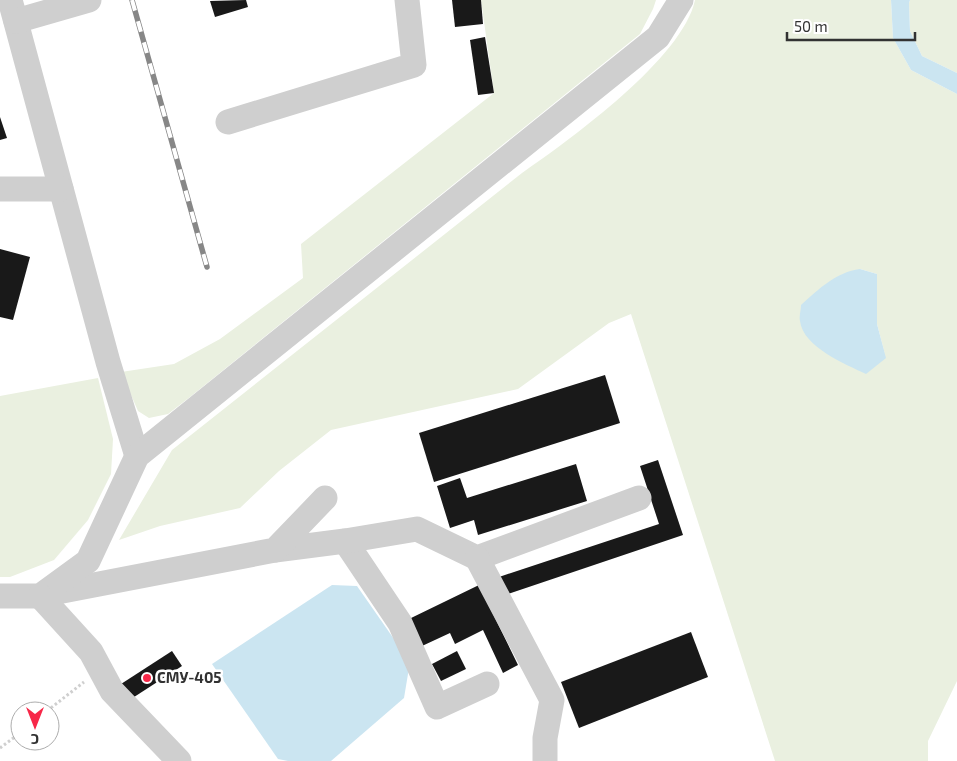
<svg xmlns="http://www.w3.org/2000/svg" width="957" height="761" viewBox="0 0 957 761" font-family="'Exo 2',sans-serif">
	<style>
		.green { fill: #eaf0e0; fill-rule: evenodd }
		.water { fill: #cbe5f1 }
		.building { fill: #191919 }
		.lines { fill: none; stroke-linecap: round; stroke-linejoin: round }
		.path { stroke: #cfcfcf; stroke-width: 3; stroke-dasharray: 2.5 2.5; stroke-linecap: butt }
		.minor { stroke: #cfcfcf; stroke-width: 25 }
		.rail-casing { stroke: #878787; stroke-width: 5.5 }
		.rail { stroke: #fff; stroke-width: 4; stroke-dasharray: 11; stroke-linecap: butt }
		.poi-dot { fill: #f72748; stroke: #fff; stroke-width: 2 }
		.labels { text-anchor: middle; stroke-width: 5; stroke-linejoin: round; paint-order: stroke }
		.poi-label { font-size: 15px; font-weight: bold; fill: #323232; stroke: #fff; text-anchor: start }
	</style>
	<rect width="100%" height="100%" fill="#fff"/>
	<g class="green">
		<path d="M481,0H656L653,9L640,34L190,397L168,414L149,418L138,411L121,372L174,364L220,339L303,278L301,244L494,93Z"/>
		<path d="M695,0H891L893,38L911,70L957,94V681L928,741V761H775L631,314L609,323L518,389L331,430L279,471L240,508L160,526L119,540L172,450L522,173C571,139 683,58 695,0ZM860,269L877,274V324L886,358Z"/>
		<path d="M910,0H957V73L922,56L910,31L909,3Z"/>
		<path d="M98,378L113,439L111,474L88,520L54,560L10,577H0V396Z"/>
	</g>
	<g class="water">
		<path d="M891,0H910L909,3L910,31L922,56L957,73V94L911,70L893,38Z"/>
		<path d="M860,269L877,274V324L886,358L866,374C845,364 803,347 800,321C799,316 801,310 801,305C819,289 836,272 860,269Z"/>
		<path d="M332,585L357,586L410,662L404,698L331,761H288L278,759L212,664Z"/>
	</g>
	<g class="building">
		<path d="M246,0L248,7L215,17L210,1Z"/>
		<path d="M452,0H481L483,24L455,27Z"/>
		<path d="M485,37L494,93L478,95L470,40Z"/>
		<path d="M0,117L7,138L0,140Z"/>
		<path d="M0,249L30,257L13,320L0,317Z"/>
		<path d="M605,375L620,423L434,482L419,433Z"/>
		<path d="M658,460L683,535L505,595L499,577L659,524L640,466Z"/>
		<path d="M576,464L587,501L478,535L474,520L450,528L437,486L460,478L467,498Z"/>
		<path d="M479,585L518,665L503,673L483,630L455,644L450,633L422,646L409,619Z"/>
		<path d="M691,632L708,677L579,728L561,682Z"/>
		<path d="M172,651L182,666L131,699L121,684Z"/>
		<path d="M457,651L466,669L441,681L432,664Z"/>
	</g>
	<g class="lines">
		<g class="path">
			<path d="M47,711L84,682"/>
			<path d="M0,748L20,733"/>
		</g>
		<g class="minor">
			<path d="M10,0L108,362L137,456"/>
			<path d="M16,21L89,0"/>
			<path d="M228,122L414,65L407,0"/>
			<path d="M0,189H61"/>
			<path d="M345,541L400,623L437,707L487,684"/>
			<path d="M275,550L345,541L417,529L477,558L639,498"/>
			<path d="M477,558L552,700L545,738V761"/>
			<path d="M47,594L275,550L325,498"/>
			<path d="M0,596H40L88,561L137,456L658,37L681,0"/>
			<path d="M40,596L91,652L112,691L179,761"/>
		</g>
		<defs>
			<path id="rail" d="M132,0L207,267"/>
		</defs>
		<use href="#rail" class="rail-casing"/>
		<use href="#rail" class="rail"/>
	</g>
	<circle class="poi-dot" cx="147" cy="678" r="5"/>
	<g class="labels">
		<g class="poi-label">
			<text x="157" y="683">СМУ-405</text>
		</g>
	</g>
	<g transform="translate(35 726) rotate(180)"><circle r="24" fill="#ffffff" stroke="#adadad"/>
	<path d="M0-4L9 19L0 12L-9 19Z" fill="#f72748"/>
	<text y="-8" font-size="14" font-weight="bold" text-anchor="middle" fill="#323232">С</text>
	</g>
	<path d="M787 32v8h128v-8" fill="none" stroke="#323232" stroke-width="2.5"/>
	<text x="794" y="32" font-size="15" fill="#323232" stroke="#ffffff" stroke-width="4" paint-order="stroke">50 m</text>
</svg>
